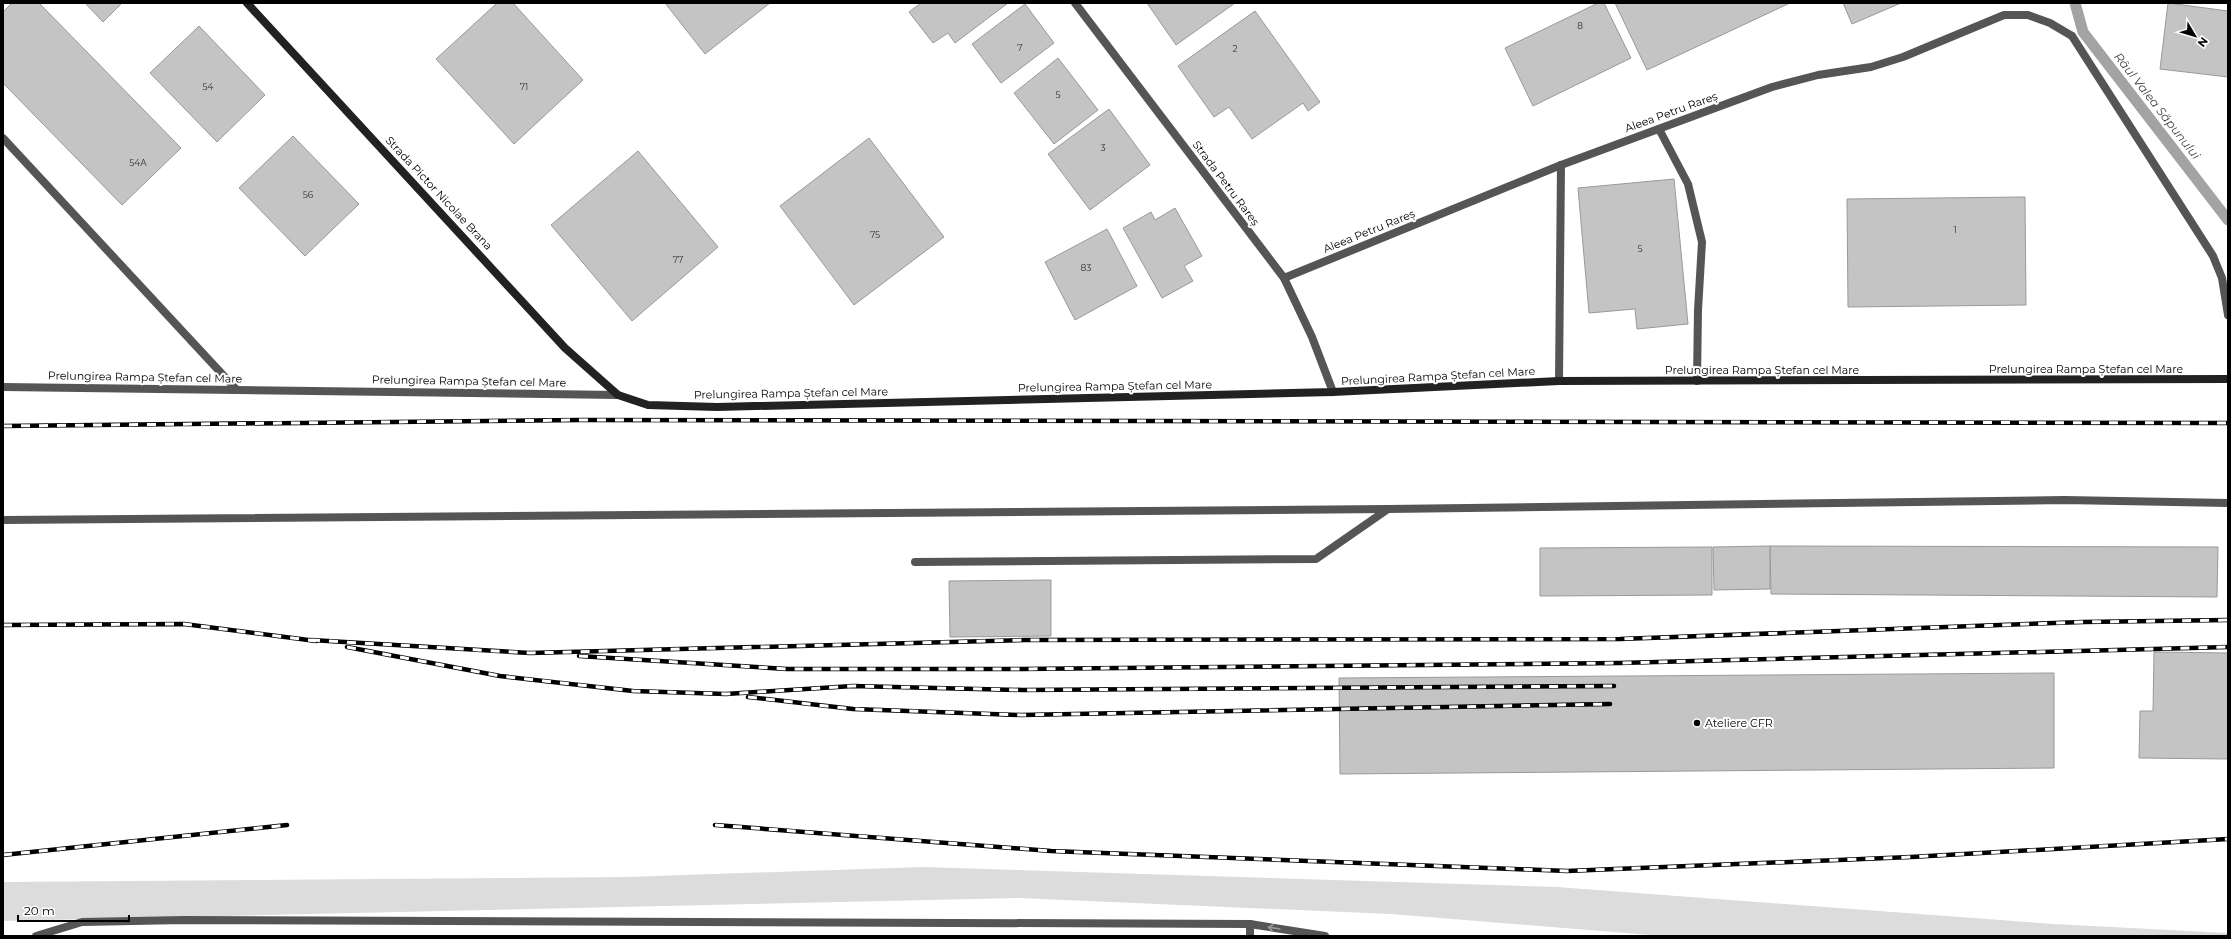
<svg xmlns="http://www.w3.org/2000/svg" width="2231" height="939" viewBox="0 0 2231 939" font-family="Montserrat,sans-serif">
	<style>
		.green { fill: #dcdcdc }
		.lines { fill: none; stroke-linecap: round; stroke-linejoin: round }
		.stream { stroke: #a3a3a3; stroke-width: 11 }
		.building { fill: #c4c4c4; stroke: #999 }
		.lane { stroke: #555; stroke-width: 8 }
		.street { stroke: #555; stroke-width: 8 }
		.secondary { stroke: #222; stroke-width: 8 }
		.rail-casing { stroke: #000; stroke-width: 4.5 }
		.rail { stroke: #fff; stroke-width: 3; stroke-dasharray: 9; stroke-linecap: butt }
		.oneway { stroke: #999 }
		.poi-dot { fill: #000; stroke: #fff; stroke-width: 1.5 }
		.labels { text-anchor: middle; stroke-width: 4; stroke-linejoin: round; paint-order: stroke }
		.number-label { font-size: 9px; fill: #313131 }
		.street-label { font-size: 11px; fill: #000; stroke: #fff }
		.poi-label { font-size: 11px; fill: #000; stroke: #fff; text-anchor: start }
		.water-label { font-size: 12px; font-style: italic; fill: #444; stroke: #fff }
	</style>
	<rect width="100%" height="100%" fill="#fff"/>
	<path class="green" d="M923,867L1557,887L2053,924L2228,933V936H1662L1391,914L1019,898L3,921V882L627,877Z"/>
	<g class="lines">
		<path class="stream" d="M2075,3L2083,32L2228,220"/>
	</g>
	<g class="building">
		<path d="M12,3H39L181,148L122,205L3,83V12Z"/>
		<path d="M85,3H122L103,22Z"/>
		<path d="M497,3H513L583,80L514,144L436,59Z"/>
		<path d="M665,3H770L705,54Z"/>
		<path d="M921,3H1008L955,43L948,33L933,43L909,12Z"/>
		<path d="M1147,3H1235L1176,45Z"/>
		<path d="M1598,3H1604L1631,58L1533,106L1505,48Z"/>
		<path d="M1615,3H1790L1647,70Z"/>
		<path d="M1843,3H1901L1852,24Z"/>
		<path d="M2168,3L2228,11V77L2160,69Z"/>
		<path d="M1025,4L1054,43L1001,83L972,44Z"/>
		<path d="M1255,11L1320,102L1308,111L1303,103L1252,139L1229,107L1214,117L1178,66Z"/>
		<path d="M199,26L265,95L217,142L150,73Z"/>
		<path d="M1058,58L1098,110L1054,144L1014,93Z"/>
		<path d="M1109,109L1150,165L1090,210L1048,154Z"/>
		<path d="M293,136L359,204L305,256L239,188Z"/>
		<path d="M869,138L944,237L854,305L780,206Z"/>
		<path d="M638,151L718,247L632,321L551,225Z"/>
		<path d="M1674,179L1688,324L1637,329L1635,309L1589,313L1578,188Z"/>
		<path d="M2025,197L2026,305L1848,307L1847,199Z"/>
		<path d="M1175,208L1202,256L1184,266L1193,281L1162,298L1123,228L1151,212L1155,220Z"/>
		<path d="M1107,229L1137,286L1075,320L1045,262Z"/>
		<path d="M1770,546L2218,547L2217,597L1771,594Z"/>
		<path d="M1770,546V589L1714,590L1713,547Z"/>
		<path d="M1712,547V595L1540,596V548Z"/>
		<path d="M1051,580V636L950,637L949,581Z"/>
		<path d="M2154,652L2228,653V759L2139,758L2140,711H2153Z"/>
		<path d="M2054,673V768L1340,774L1339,678Z"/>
	</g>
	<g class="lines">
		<g class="lane">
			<path d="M2072,36L2213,256L2222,278L2228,315"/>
			<path d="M3,138L236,389"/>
			<path d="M3,520L1388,509"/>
			<path d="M915,562L1316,559L1388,509L2064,500L2228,503"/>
			<path d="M1250,924L1325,936"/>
			<path d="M36,936L82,922L184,920L1250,924V936"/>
		</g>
		<g class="street">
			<path d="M1075,3L1284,278L1312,337L1333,392"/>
			<path d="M1659,129L1688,184L1702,242L1698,310L1697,381"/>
			<path d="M1284,278L1561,165L1772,87L1818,75L1871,67L1903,57L2004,15H2028L2050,23L2072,36"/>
			<path d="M1559,381L1561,165"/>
			<path d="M3,387L618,395"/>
		</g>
		<path class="secondary" d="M247,3L565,348L618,395L648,405L717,407L1333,392L1559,381L2228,379"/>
		<defs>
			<g id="rail">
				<path d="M3,426L580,420L2228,423"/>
				<path d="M3,625L184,624L316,641"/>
				<path d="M311,640L530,653L1025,640L1620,639L2083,622L2228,620"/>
				<path d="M347,647L500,676L633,691L726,694L853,686L1023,690L1614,686"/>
				<path d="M579,656L787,669H1021L1619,663L2228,647"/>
				<path d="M748,697L853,709L1021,715L1610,704"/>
				<path d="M715,825L1051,851L1567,871L1911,857L2228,839"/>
				<path d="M3,855L287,825"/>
			</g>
		</defs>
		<use href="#rail" class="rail-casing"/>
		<use href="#rail" class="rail"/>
	</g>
	<defs><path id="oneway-shaft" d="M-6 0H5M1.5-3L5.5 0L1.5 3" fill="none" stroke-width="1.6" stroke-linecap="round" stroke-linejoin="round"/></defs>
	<use class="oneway" href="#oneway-shaft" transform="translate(1274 928) rotate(-171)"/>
	<circle class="poi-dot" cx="1697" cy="723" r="4"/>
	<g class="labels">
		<g class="number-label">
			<text x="1580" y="29">8</text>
			<text x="1020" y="51">7</text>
			<text x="1235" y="52">2</text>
			<text x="208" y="90">54</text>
			<text x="524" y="90">71</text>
			<text x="1058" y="98">5</text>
			<text x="1103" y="151">3</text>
			<text x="138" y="166">54A</text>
			<text x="308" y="198">56</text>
			<text x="1955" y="233">1</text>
			<text x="875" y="238">75</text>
			<text x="1640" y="252">5</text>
			<text x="678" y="263">77</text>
			<text x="1086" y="271">83</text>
		</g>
		<g class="street-label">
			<text transform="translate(1671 112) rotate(-20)" y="4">Aleea Petru Rareș</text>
			<text transform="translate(1226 183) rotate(53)" y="4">Strada Petru Rareș</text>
			<text transform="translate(439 193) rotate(47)" y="4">Strada Pictor Nicolae Brana</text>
			<text transform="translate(1369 231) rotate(-22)" y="4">Aleea Petru Rareș</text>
			<text x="2086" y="373">Prelungirea Rampa Ștefan cel Mare</text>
			<text x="1762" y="374">Prelungirea Rampa Ștefan cel Mare</text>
			<text transform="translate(1438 376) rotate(-3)" y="4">Prelungirea Rampa Ștefan cel Mare</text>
			<text transform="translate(145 377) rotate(1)" y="4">Prelungirea Rampa Ștefan cel Mare</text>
			<text transform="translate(469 381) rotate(1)" y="4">Prelungirea Rampa Ștefan cel Mare</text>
			<text transform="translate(1115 386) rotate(-1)" y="4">Prelungirea Rampa Ștefan cel Mare</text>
			<text transform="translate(791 393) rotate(-1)" y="4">Prelungirea Rampa Ștefan cel Mare</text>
		</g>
		<g class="poi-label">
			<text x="1705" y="727">Ateliere CFR</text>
		</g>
		<g class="water-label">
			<text transform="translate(2157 106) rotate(52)" y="4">Râul Valea Săpunului</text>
		</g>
	</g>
	<rect width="2231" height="939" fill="none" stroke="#000000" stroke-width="8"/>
	<g transform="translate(2195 36) rotate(128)" stroke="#ffffff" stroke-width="3" paint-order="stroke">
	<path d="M0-3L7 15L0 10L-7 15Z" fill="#000000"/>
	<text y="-6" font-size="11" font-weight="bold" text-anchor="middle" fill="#000000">N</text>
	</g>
	<path d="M18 915v6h111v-6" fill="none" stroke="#000000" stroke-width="2"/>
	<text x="24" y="915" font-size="12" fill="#000000" stroke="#ffffff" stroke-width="3" paint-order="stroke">20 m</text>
</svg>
